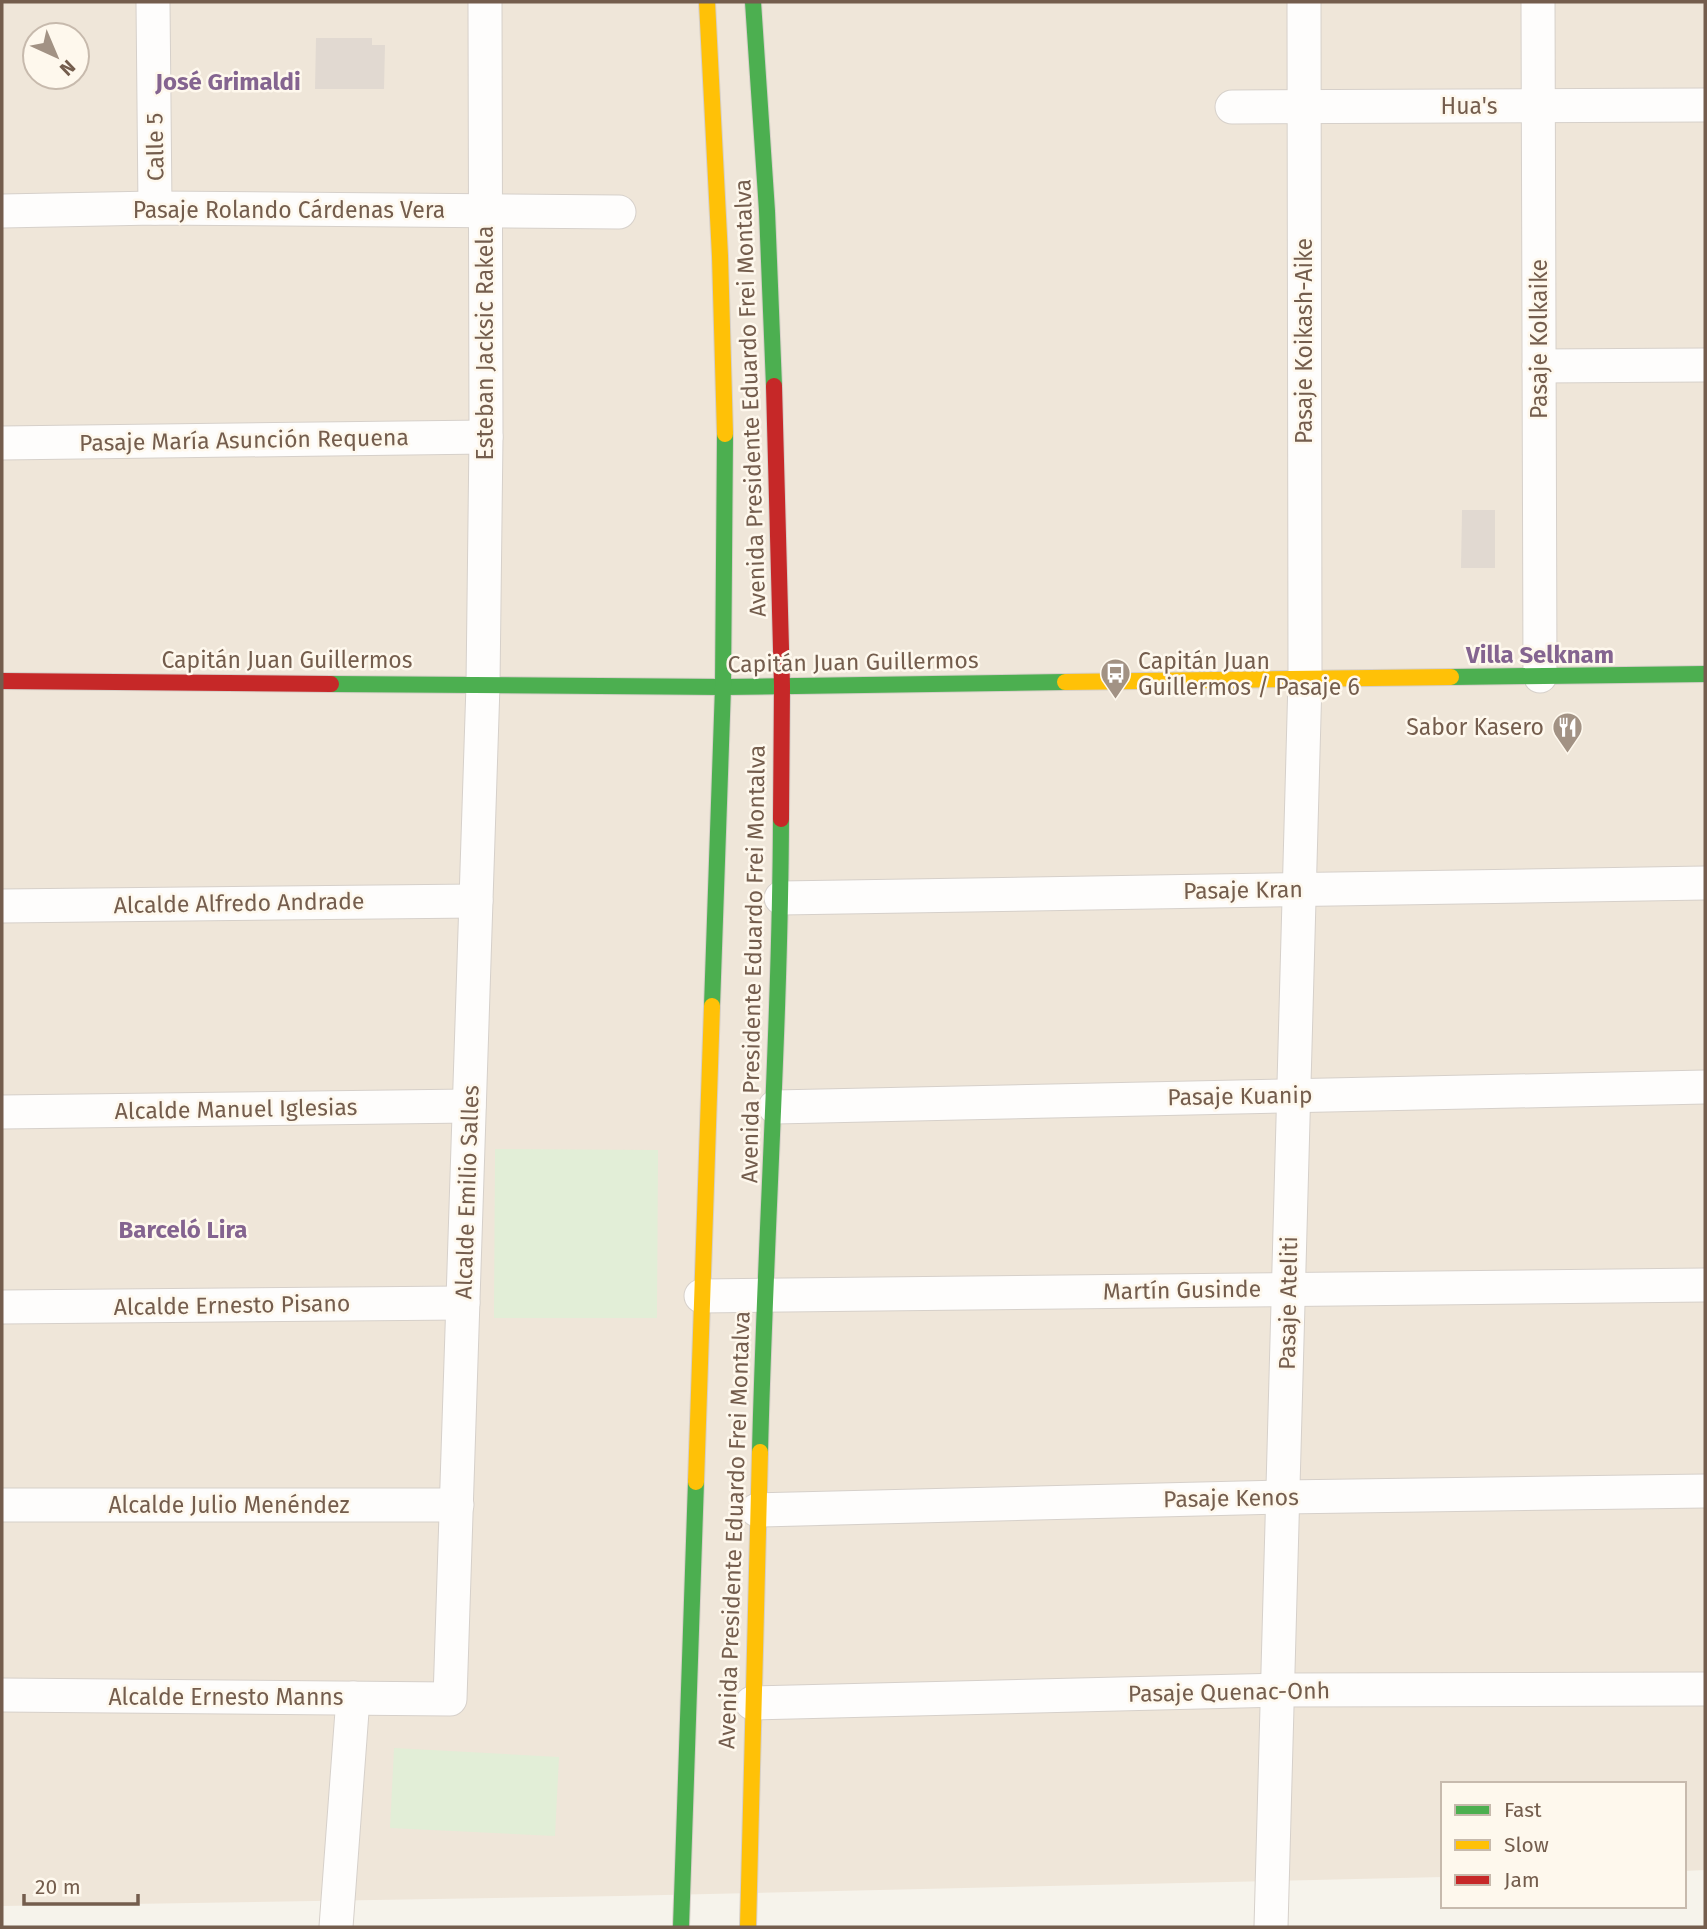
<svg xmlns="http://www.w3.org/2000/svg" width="1707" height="1929" viewBox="0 0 1707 1929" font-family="'Fira Sans',sans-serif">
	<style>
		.residential { fill: #efe6d9; fill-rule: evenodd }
		.green { fill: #e2eed7 }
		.building { fill: #e1d9d1 }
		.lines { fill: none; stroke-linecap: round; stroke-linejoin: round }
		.street-casing { stroke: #d6d0ca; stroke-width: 35 }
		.fast-casing { stroke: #d6cfc8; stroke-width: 18 }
		.slow-casing { stroke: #d6cfc8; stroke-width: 18 }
		.jam-casing { stroke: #d6cfc8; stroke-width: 18 }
		.street { stroke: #fefdfc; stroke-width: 33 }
		.fast { stroke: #4caf50; stroke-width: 16 }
		.slow { stroke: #ffc107; stroke-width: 16 }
		.jam { stroke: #c62828; stroke-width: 16 }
		.labels { text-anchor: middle; stroke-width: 5; stroke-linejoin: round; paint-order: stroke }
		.street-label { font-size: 23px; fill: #745d4d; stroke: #fef8ed }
		.poi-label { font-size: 23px; fill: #745d4d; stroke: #fef8ed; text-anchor: start }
		.neighbourhood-label { font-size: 24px; font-weight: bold; fill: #846490; stroke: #fef8ed }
	</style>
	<rect width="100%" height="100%" fill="#f6f3eb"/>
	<path class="residential" d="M2,2H1705V1870L1684,1871V1784H1443V1877L621,1896L2,1906ZM35,35H77V77H35Z"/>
	<g class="green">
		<path d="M495,1149L658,1150L657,1318H494Z"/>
		<path d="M394,1748L559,1757L555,1836L390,1828Z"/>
	</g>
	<g class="building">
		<path d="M316,38H372V45H385L384,89H315Z"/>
		<path d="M1462,510H1495V568H1461Z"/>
	</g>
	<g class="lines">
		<defs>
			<g id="street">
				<path d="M153,2L155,208"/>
				<path d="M1538,2L1540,676"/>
				<path d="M1232,107L1705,105"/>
				<path d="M2,211L155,208L619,212"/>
				<path d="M1539,366L1705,365"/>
				<path d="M2,443L486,437"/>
				<path d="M781,898L1705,883"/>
				<path d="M2,906L476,901"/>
				<path d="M775,1107L1705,1087"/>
				<path d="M2,1112L469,1106"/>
				<path d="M701,1296L1705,1285"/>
				<path d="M2,1307L463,1303"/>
				<path d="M2,1505H457"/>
				<path d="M757,1510L1283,1497L1705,1491"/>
				<path d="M2,1695L450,1699L483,685L486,437L485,2"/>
				<path d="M752,1703L1278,1690L1705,1689"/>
				<path d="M336,1927L353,1698"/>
				<path d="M1271,1927L1305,680L1304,2"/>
			</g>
			<g id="fast">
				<path d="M753,2L767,211L774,386"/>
				<path d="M1451,677L1705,674"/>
				<path d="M331,684L723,687L1065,682"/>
				<path d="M712,1006L723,687L725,434"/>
				<path d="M760,1452C765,1241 780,1030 781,819"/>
				<path d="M681,1927L696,1482"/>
			</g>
			<g id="slow">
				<path d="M707,2L720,256L725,434"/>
				<path d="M1065,682L1451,677"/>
				<path d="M696,1482L712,1006"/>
				<path d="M748,1927L760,1452"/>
			</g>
			<g id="jam">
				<path d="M774,386L782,686L781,819"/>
				<path d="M2,681L331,684"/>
			</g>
		</defs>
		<use href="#street" class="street-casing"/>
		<use href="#fast" class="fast-casing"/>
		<use href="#slow" class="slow-casing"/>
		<use href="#jam" class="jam-casing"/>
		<use href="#street" class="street"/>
		<use href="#fast" class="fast"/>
		<use href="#slow" class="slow"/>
		<use href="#jam" class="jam"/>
	</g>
	<defs>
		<symbol id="bus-pin" viewBox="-11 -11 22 30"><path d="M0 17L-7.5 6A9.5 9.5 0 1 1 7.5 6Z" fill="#a29284" stroke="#fef8ed"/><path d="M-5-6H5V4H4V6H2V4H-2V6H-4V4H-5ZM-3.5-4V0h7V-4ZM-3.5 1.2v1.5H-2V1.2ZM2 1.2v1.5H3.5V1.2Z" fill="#fff"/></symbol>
		<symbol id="restaurant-pin" viewBox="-11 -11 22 30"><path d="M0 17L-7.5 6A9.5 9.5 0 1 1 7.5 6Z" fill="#a29284" stroke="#fef8ed"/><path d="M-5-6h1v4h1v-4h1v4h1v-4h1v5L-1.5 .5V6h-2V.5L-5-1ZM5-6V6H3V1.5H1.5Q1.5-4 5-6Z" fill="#fff"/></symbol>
	</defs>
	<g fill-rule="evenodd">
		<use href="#bus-pin" x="1098" y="656" width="35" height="47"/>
		<use href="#restaurant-pin" x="1550" y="710" width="35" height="47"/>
	</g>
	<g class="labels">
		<g class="street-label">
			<text x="1469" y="114">Hua's</text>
			<text transform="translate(155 147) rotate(-91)" y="8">Calle 5</text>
			<text x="289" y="218">Pasaje Rolando Cárdenas Vera</text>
			<text transform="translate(1539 339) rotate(-90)" y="8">Pasaje Kolkaike</text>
			<text transform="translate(1304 341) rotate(-90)" y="8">Pasaje Koikash-Aike</text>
			<text transform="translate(485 343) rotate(-90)" y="8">Esteban Jacksic Rakela</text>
			<text transform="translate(750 398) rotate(-92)" y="8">Avenida Presidente Eduardo Frei Montalva</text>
			<text transform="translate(244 440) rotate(-1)" y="8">Pasaje María Asunción Requena</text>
			<text x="287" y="668">Capitán Juan Guillermos</text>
			<text transform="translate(853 662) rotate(-1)" y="8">Capitán Juan Guillermos</text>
			<text transform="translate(1243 890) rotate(-1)" y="8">Pasaje Kran</text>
			<text transform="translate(239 903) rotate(-1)" y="8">Alcalde Alfredo Andrade</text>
			<text transform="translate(753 964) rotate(-89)" y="8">Avenida Presidente Eduardo Frei Montalva</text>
			<text transform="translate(1240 1096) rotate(-1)" y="8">Pasaje Kuanip</text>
			<text transform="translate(236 1109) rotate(-1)" y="8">Alcalde Manuel Iglesias</text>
			<text transform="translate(467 1192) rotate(-88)" y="8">Alcalde Emilio Salles</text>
			<text transform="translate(1182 1290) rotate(-1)" y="8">Martín Gusinde</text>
			<text transform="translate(1288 1303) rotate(-89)" y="8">Pasaje Ateliti</text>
			<text transform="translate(232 1305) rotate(-1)" y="8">Alcalde Ernesto Pisano</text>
			<text transform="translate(1231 1498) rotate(-1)" y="8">Pasaje Kenos</text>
			<text x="229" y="1513">Alcalde Julio Menéndez</text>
			<text transform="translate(734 1530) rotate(-88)" y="8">Avenida Presidente Eduardo Frei Montalva</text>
			<text transform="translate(1229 1692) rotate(-1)" y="8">Pasaje Quenac-Onh</text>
			<text x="226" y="1705">Alcalde Ernesto Manns</text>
		</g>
		<g class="poi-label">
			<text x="1138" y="669">Capitán Juan<tspan x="1138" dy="26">Guillermos / Pasaje 6</tspan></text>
			<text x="1544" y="735" text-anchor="end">Sabor Kasero</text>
		</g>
		<g class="neighbourhood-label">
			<text x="228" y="90">José Grimaldi</text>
			<text x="1540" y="663">Villa Selknam</text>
			<text x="183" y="1238">Barceló Lira</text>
		</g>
	</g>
	<rect width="1707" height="1929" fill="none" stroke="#745d4d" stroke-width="7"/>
	<rect x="1441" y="1782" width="245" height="126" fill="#fef8ed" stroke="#c7baad" stroke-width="2"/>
	<rect x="1455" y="1805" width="35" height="10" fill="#4caf50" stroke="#c7baad" stroke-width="2"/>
	<text x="1504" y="1817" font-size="21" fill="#745d4d">Fast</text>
	<rect x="1455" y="1840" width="35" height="10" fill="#ffc107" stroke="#c7baad" stroke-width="2"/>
	<text x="1504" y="1852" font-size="21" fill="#745d4d">Slow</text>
	<rect x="1455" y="1875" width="35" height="10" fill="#c62828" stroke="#c7baad" stroke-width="2"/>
	<text x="1504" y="1887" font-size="21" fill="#745d4d">Jam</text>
	<g transform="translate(56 56) rotate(136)"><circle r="33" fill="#fef8ed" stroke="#c7baad" stroke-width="2"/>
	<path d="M0-5L12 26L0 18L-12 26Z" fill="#a29284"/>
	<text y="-10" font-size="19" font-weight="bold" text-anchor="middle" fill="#745d4d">N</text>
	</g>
	<path d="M24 1894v10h114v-10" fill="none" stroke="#745d4d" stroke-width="3.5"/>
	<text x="35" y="1894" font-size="21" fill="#745d4d" stroke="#fef8ed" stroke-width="5" paint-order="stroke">20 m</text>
</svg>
